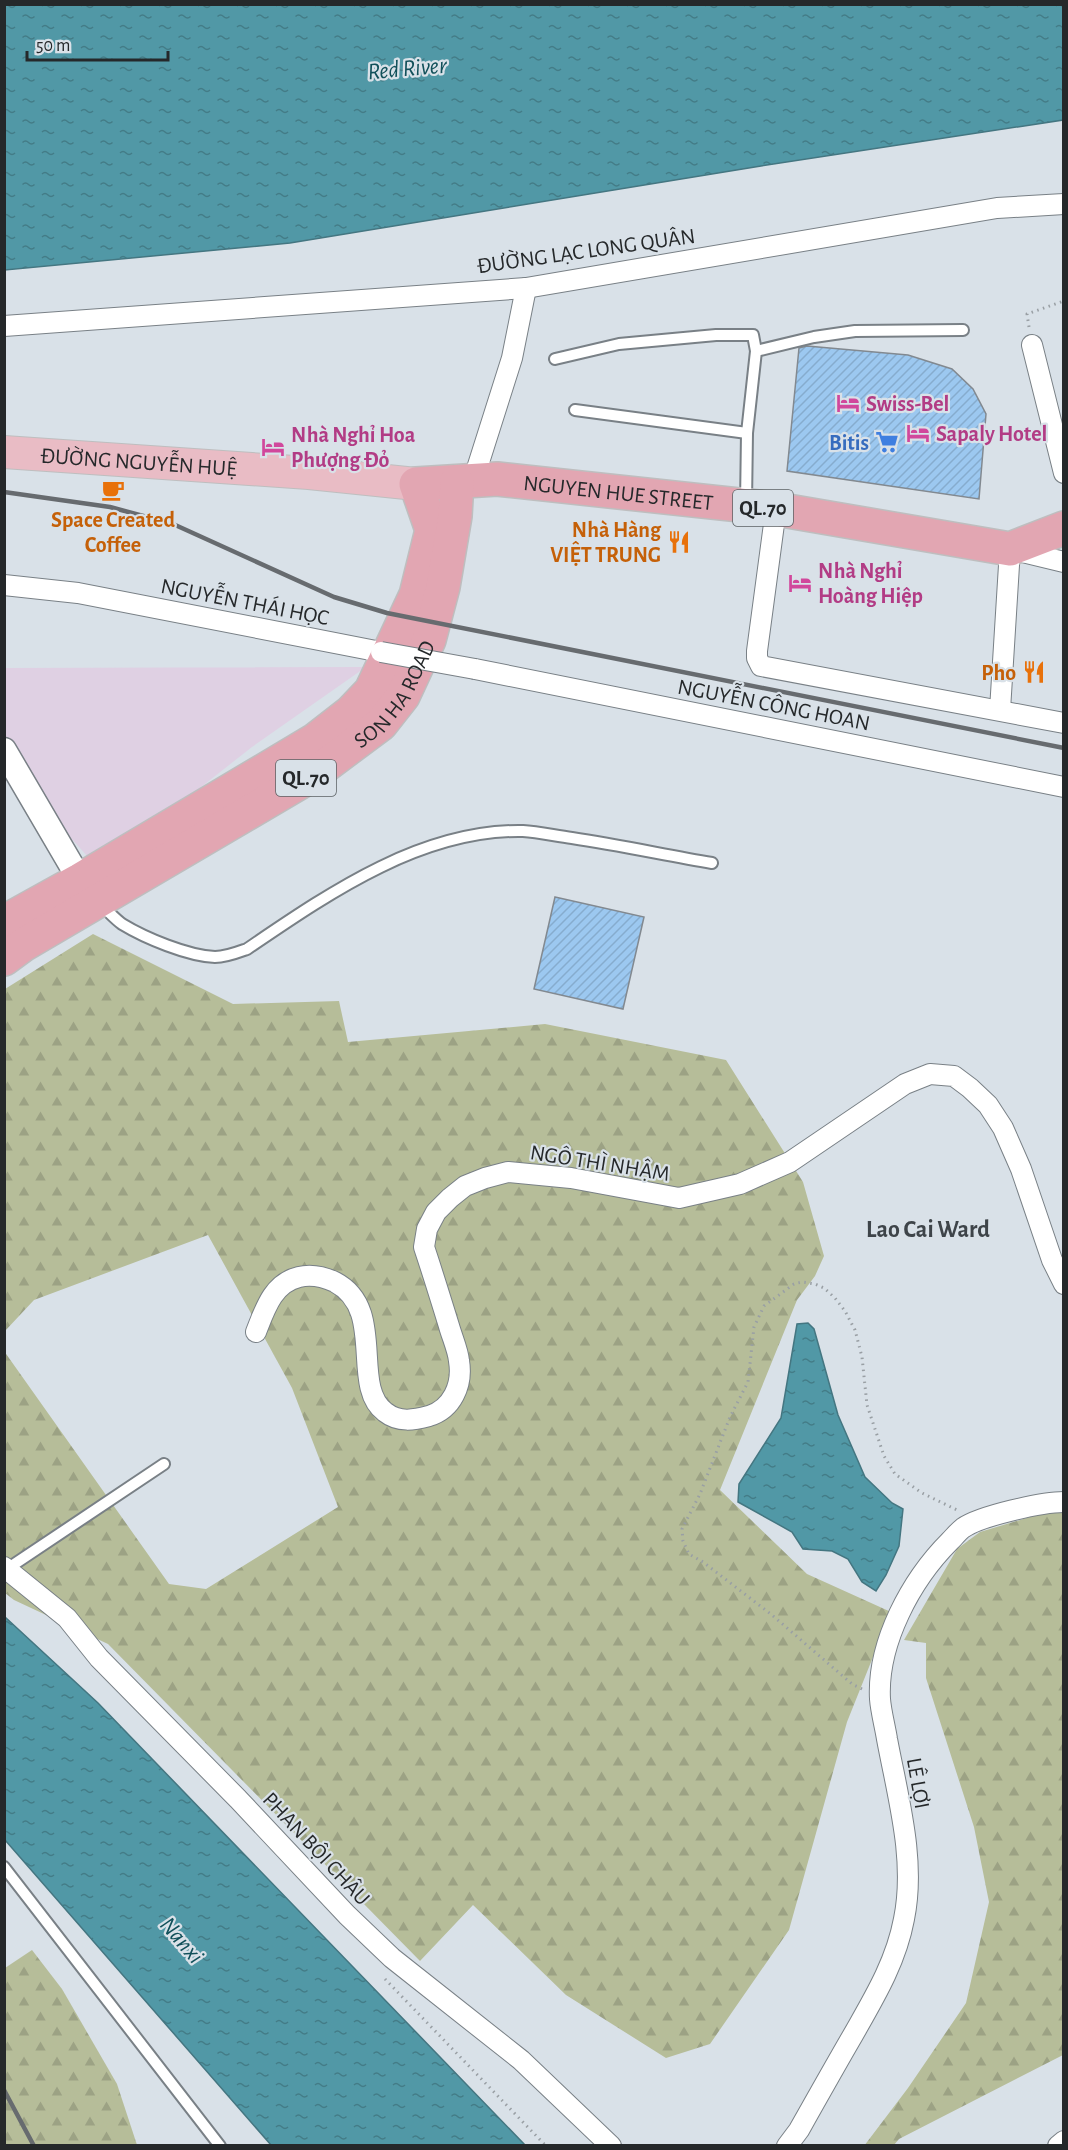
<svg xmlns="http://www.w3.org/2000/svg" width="1068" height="2150" font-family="'Alegreya Sans',sans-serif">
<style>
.industrial{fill:#dfd0e3}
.forest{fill:url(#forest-firs)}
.water{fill:url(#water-ripples);stroke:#447681;stroke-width:1.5}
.building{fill:url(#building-hatch);stroke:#828990;stroke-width:1.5}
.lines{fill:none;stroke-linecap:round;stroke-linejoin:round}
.service-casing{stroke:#798086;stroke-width:14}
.minor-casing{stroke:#798086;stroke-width:22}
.tertiary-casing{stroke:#798086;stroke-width:27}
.primary-casing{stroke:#bebebf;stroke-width:34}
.trunk-casing{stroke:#bebebf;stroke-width:36}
.path{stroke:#999fa4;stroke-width:3;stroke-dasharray:1.5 4.5;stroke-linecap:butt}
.service{stroke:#fff;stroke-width:10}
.minor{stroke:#fff;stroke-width:20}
.tertiary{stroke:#fff;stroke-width:24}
.primary{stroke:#e9bcc5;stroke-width:32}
.trunk{stroke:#e2a6b2;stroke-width:33}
.rail{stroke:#676b6f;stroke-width:4.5}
.minor-bridge-casing{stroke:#798086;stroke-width:22;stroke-linecap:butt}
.minor-bridge{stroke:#fff;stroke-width:20}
.labels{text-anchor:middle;stroke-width:4.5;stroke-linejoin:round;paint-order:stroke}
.shield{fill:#d9e1e8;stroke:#5b6063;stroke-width:1.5}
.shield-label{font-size:21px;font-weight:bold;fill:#25282a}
.street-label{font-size:22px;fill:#25282a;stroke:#d9e1e8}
.hotel-label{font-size:22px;font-weight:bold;fill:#b23c85;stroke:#d9e1e8;text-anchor:start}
.shop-label{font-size:22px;font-weight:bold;fill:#366cbe;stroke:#d9e1e8;text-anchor:end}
.food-label{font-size:22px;font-weight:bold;fill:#c56008;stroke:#d9e1e8;text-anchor:end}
.water-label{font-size:24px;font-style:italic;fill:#11505a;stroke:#d9e1e8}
.neighbourhood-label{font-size:24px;font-weight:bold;fill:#3e4449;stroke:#d9e1e8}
</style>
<defs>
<pattern id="forest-firs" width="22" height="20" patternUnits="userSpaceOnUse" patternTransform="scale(1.5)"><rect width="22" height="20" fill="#b6bd99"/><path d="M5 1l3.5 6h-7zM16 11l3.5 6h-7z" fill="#9ca284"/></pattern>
<pattern id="water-ripples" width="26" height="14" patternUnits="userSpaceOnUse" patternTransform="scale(1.5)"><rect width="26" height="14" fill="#5198a6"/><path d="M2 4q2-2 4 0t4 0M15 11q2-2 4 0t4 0" fill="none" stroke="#437c87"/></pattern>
<pattern id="building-hatch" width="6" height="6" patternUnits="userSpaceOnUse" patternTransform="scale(1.5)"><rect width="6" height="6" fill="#9cc8f0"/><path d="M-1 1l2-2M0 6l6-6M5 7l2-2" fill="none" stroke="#86acce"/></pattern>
</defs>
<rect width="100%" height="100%" fill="#d9e1e8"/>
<path class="industrial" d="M366,667l-114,80 -154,121 -74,-82 -19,-41 -1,-77z"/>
<g class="forest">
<path d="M93,934l140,70 106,-3 9,41 197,-18 181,36 77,122 21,74 -9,20 -18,24 -77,190 87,84 84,38 -44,110 -58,208 -79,114 -44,14 -100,-63 -93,-90 -53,56 -312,-317 -94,-44 -9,-7 -1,-242 165,233 37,5 132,-82 -46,-119 -84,-153 -174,65 -29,31v-342z"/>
<path d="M1063,1509v546l-164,84 -5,6 -30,1 44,-58 58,-85 23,-101 -15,-75 -48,-149v-35l-22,-3 53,-91 23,-17 73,-22z"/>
<path d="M32,1950l30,39 55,95 20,61h-132v-177z"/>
</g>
<g class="water">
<path d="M5,4l1058,1v115l-302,46 -471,77 -285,27z"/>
<path d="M808,1323l6,6 24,86 27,62 27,26 11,6 -4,37 -13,29 -10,16 -14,-9 -14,-23 -16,-8 -29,-2 -11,-17 -54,-30 1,-18 42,-66 16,-94z"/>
<path d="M5,1617l93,86 427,442h-254l-266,-305z"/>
</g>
<g class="building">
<path d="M807,346l101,9 44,14 21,20 13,25 -7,85 -192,-28 12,-123z"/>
<path d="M555,897l89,20 -21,92 -89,-20z"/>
</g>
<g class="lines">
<g class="service-casing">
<g id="service">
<path d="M756,351l58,-14 41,-6 108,-1"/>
<path d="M555,359l64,-15 97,-9h37l3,16 -9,82 -1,70"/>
<path d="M575,410l172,23"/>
<path d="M101,905c7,6 14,14 21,19 23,14 66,32 93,33 11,0 21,-4 32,-8 81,-55 174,-120 276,-118 16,1 33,5 49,7 47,7 93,17 140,25"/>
<path d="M7,1569l157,-105"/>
<path d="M4,1867l216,279"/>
</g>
</g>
<g class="minor-casing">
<g id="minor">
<path d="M4,326l522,-38 471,-80 67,-4"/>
<path d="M1032,345l32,128"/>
<path d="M473,481l39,-123 14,-70"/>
<path d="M776,509l-19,142v7l4,8 303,57"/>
<path d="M4,585l74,8 303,59"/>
<path d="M475,669l589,118"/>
<path d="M1000,710l10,-161 54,13"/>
<path d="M256,1332c9,-23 17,-49 43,-55 12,-3 25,0 36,5 52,27 15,104 50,130 14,11 29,8 44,4 23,-7 34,-31 30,-55 -1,-11 -7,-24 -10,-35 -8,-26 -16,-52 -25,-79l3,-18 9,-17 14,-14 15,-12 20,-8 23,-6 63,6 108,20 61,-14 50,-22 115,-78 25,-10 24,2 16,12 18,17 15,23 18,41 31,91 12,24"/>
<path d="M4,1567l63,51 32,40 139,141 109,116 45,43 129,102 90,86"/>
<path d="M787,2146l12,-16c18,-32 36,-64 54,-95 21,-37 43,-73 51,-116 12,-59 -6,-121 -17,-180 -2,-13 -6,-27 -7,-40 -3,-56 31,-119 70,-158 4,-4 8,-9 13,-13 17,-12 79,-26 101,-26"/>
<path d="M1058,2146l6,-5"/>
</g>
</g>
<g class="tertiary-casing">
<path id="tertiary" d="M4,750l76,130"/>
</g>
<g class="primary-casing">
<g id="primary">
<path id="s1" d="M4,452l305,21 107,11"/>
</g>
</g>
<g class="trunk-casing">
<g id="trunk">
<path id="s2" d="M4,922l76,-42 235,-140 36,-28 20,-21 45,-96 16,-65 -16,-46 81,-5 279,30 234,40 54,-21"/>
<path id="s3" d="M4,959l19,-14 291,-171 67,-50 22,-28 26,-56 14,-53 12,-71 2,-34"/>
</g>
</g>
<g class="path">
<path d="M1029,327l-2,-13 37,-13"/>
<path d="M862,1689l-10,-5 -80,-69 -69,-53 -14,-8 -6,-13 -1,-12 18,-35 30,-77 18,-35 6,-55 10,-21 30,-22 8,-2 13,2 9,4 11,10 10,13 10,19 7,27 5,48 17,51 11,18 27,19 35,17"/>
<path d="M385,1979l161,167"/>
</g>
<use href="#service" class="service"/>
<use href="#minor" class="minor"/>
<use href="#tertiary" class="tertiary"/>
<use href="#primary" class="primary"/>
<use href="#trunk" class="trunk"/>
<g class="rail">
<path d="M4,492l106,15 63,17 161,73 53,16 677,135"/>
<path d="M4,2090l30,56"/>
</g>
<g class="minor-bridge-casing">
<path id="minor-bridge" d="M381,652l94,17"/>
</g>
<use href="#minor-bridge" class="minor-bridge"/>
</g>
<defs>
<g id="hotel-bare" transform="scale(1.8)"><path d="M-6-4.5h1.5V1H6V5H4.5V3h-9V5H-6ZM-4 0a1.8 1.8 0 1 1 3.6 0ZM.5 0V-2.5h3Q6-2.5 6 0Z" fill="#d1479c" stroke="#d9e1e8" stroke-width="2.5" paint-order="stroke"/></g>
<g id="supermarket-bare" transform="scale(1.8)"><path d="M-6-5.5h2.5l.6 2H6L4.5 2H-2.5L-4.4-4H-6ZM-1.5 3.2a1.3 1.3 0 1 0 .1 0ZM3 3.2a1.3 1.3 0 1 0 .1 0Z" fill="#3f7fe0" stroke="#d9e1e8" stroke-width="2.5" paint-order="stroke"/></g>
<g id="cafe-bare" transform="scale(1.8)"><path d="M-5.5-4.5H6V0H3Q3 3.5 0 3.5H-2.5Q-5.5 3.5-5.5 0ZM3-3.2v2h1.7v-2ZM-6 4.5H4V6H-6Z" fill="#e8710a" stroke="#d9e1e8" stroke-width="2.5" paint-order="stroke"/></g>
<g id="restaurant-bare" transform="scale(1.8)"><path d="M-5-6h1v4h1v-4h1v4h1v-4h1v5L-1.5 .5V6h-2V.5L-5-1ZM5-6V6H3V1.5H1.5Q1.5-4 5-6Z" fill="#e8710a" stroke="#d9e1e8" stroke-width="2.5" paint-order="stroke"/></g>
</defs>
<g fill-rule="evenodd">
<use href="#hotel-bare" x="848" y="403"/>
<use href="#hotel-bare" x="918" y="433"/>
<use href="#supermarket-bare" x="887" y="442"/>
<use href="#hotel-bare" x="273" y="447"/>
<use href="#cafe-bare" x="113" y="490"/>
<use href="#restaurant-bare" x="679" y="542"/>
<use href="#hotel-bare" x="800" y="583"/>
<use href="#restaurant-bare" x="1034" y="672"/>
</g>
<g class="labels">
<g class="shield">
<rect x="733" y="490" width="60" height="36" rx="4.5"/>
<rect x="276" y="760" width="60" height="36" rx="4.5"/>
</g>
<g class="shield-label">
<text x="763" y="515">QL.70</text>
<text x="306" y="785">QL.70</text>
</g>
<g class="street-label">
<text transform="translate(586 250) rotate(-8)" y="8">ĐƯỜNG LẠC LONG QUÂN</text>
<text dy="8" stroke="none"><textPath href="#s1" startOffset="135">ĐƯỜNG NGUYỄN HUỆ</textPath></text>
<text dy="8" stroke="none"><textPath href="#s2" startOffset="860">NGUYEN HUE STREET</textPath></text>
<text transform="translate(245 601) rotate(11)" y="8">NGUYỄN THÁI HỌC</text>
<text dy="8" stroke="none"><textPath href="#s3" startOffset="477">SON HA ROAD</textPath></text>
<text transform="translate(774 704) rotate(11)" y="8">NGUYỄN CÔNG HOAN</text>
<text transform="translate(600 1162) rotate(9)" y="8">NGÔ THÌ NHẬM</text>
<text transform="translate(919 1783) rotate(80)" y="8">LÊ LỢI</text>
<text transform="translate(317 1848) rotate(47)" y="8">PHAN BỘI CHÂU</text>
</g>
<g class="hotel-label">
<text x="866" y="411">Swiss-Bel</text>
<text x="936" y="441">Sapaly Hotel</text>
<text x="291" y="442">Nhà Nghỉ Hoa<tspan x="291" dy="25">Phượng Đỏ</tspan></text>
<text x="818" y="578">Nhà Nghỉ<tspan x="818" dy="25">Hoàng Hiệp</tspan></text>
</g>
<g class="shop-label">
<text x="869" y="450">Bitis</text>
</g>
<g class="food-label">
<text x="113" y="527" text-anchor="middle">Space Created<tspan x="113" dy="25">Coffee</tspan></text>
<text x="661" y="537">Nhà Hàng<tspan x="661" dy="25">VIỆT TRUNG</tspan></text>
<text x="1016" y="680">Pho</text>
</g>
<g class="water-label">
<text transform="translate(407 68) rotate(-5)" y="8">Red River</text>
<text transform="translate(182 1940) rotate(49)" y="8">Nanxi</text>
</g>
<g class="neighbourhood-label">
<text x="928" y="1237">Lao Cai Ward</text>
</g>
</g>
<rect width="1068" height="2150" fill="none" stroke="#25282a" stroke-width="12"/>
<path d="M27 51v9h141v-9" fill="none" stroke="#25282a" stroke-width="3"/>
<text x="36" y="51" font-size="18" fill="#25282a" stroke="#d9e1e8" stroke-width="4.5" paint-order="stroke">50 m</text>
</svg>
